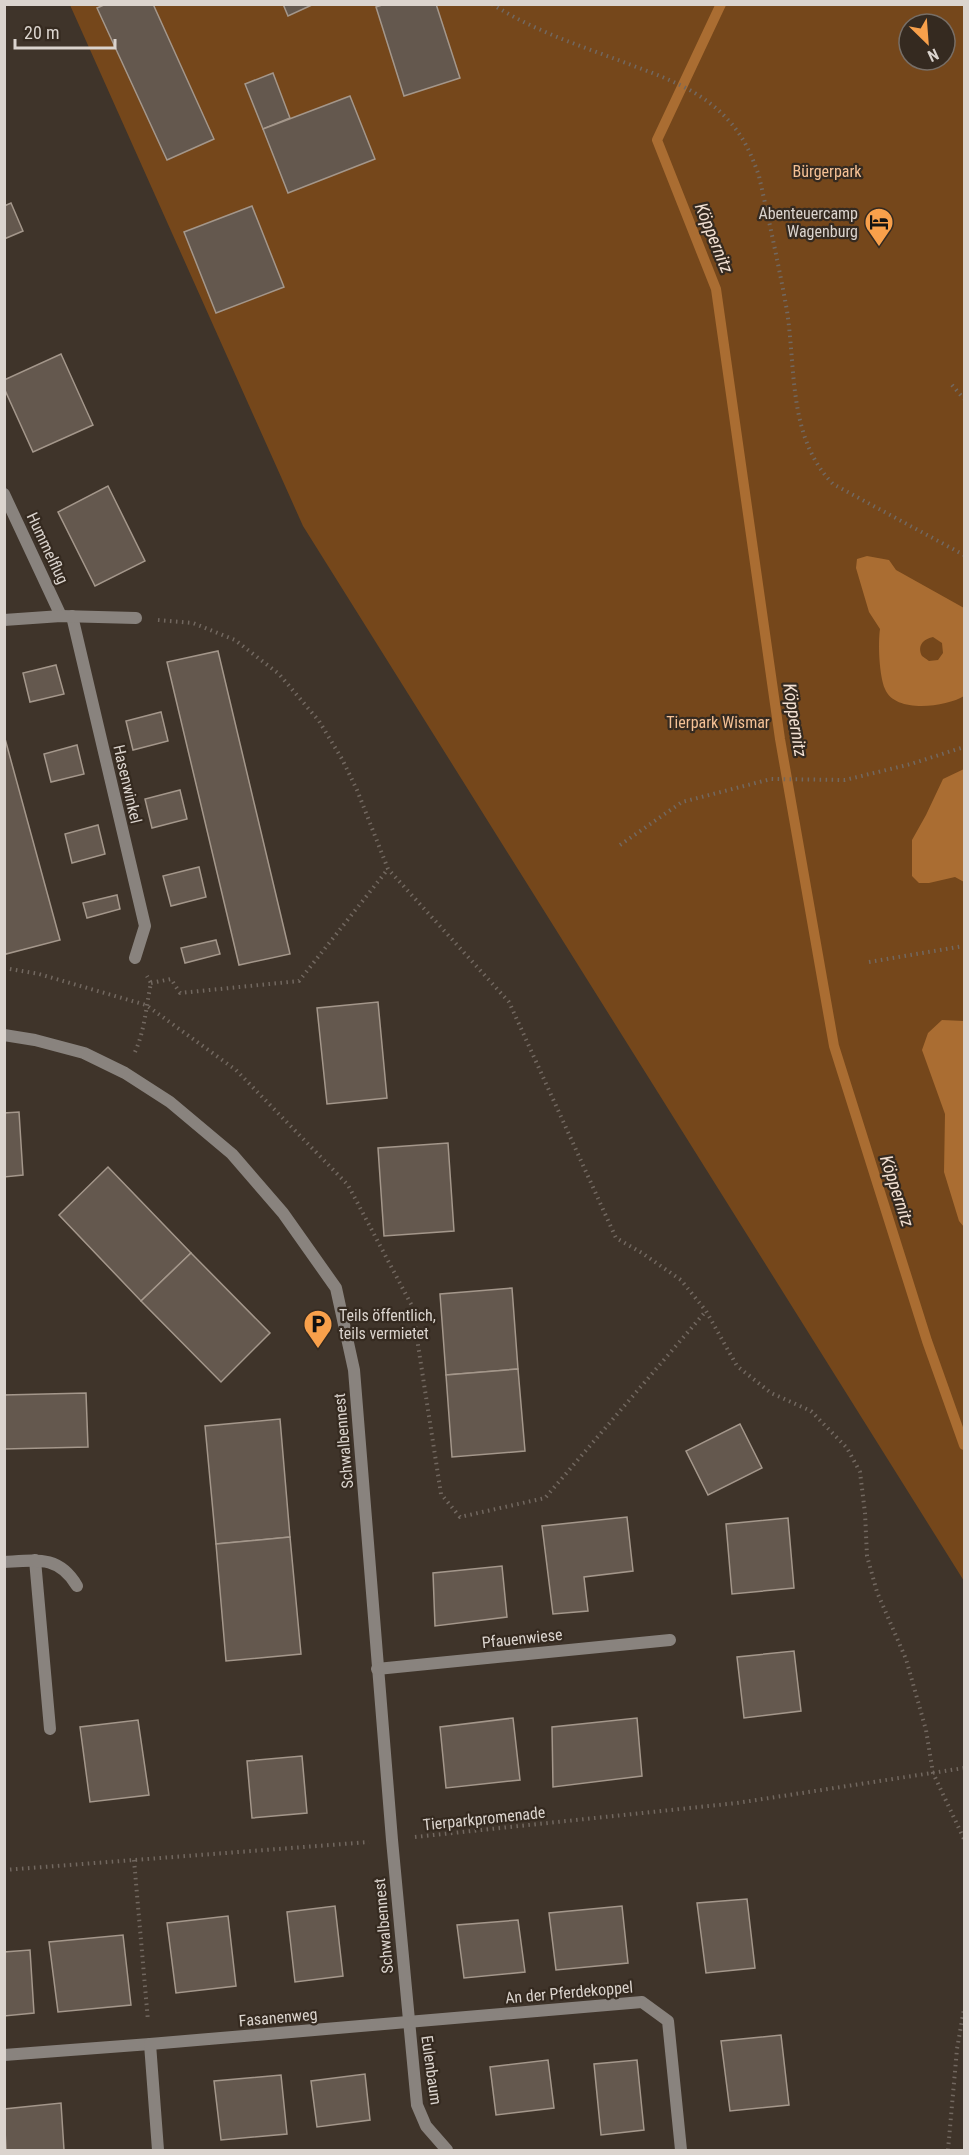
<svg xmlns="http://www.w3.org/2000/svg" width="969" height="2155" font-family="'Roboto Condensed',sans-serif">
<style>
.green{fill:#75471b;fill-rule:evenodd}
.water{fill:#aa6d32;fill-rule:evenodd}
.lines{fill:none;stroke-linecap:round;stroke-linejoin:round}
.stream{stroke:#aa6d32;stroke-width:10}
.building{fill:#64584e;stroke:#a4978b;stroke-width:1.5}
.path{stroke:#726860;stroke-width:4;stroke-dasharray:1.5 4.5;stroke-linecap:butt}
.service{stroke:#89837e;stroke-width:12}
.minor{stroke:#89837e;stroke-width:12}
.labels{text-anchor:middle;stroke-width:4.5;stroke-linejoin:round;paint-order:stroke}
.park-label{font-size:16px;fill:#f5c195;stroke:#352a20}
.poi-label{font-size:16px;fill:#dbd4ce;stroke:#352a20;text-anchor:end}
.street-label{font-size:16px;fill:#dbd4ce;stroke:#352a20}
.water-label{font-size:18px;font-style:italic;fill:#f2e0d2;stroke:#352a20}
</style>
<rect width="100%" height="100%" fill="#3f342a"/>
<path class="green" d="M70,5h894v1576l-661,-1055zM909,24h36v36h-36z"/>
<g class="water">
<path d="M867,556l22,4 7,10 68,38v88c-18,11 -69,18 -79,-7 -6,-14 -7,-46 -5,-60l-11,-17 -13,-44 1,-9zM933,637l9,6 1,10 -5,7 -9,1 -7,-5c-5,-10 1,-17 11,-19z"/>
<path d="M964,769v113l-9,-5 -26,6h-10l-7,-7v-36l14,-25 17,-36z"/>
<path d="M942,1020l22,1v206l-5,-6 -15,-49 1,-58 -23,-64 6,-17z"/>
</g>
<g class="lines">
<path class="stream" d="M721,4l-64,136 59,149 64,450 54,307 93,295 37,104"/>
</g>
<g class="building">
<path d="M106,4h47l61,135 -47,21 -70,-152z"/>
<path d="M283,4h31l-26,12z"/>
<path d="M385,4h51l24,74 -56,18 -28,-89z"/>
<path d="M273,73l17,45 -27,11 -18,-45z"/>
<path d="M350,96l25,63 -87,34 -25,-64z"/>
<path d="M11,203l12,28 -19,8v-33z"/>
<path d="M252,206l32,81 -68,26 -32,-81z"/>
<path d="M61,354l32,71 -60,27 -29,-64v-8z"/>
<path d="M108,486l37,75 -50,25 -37,-74z"/>
<path d="M218,651l72,303 -51,11 -72,-303z"/>
<path d="M56,665l8,29 -34,8 -7,-29z"/>
<path d="M161,712l7,29 -35,9 -7,-29z"/>
<path d="M4,735l56,205 -54,14 -2,-4z"/>
<path d="M77,745l7,29 -33,8 -7,-28z"/>
<path d="M180,790l7,29 -35,9 -7,-29z"/>
<path d="M98,825l7,29 -33,9 -7,-29z"/>
<path d="M199,867l7,30 -35,9 -8,-30z"/>
<path d="M117,895l3,14 -33,9 -4,-15z"/>
<path d="M216,940l4,14 -35,9 -4,-15z"/>
<path d="M378,1002l9,96 -60,6 -10,-96z"/>
<path d="M19,1112l4,63 -19,2v-64z"/>
<path d="M448,1143l6,88 -70,5 -6,-88z"/>
<path d="M108,1167l83,86 -50,48 -82,-86z"/>
<path d="M191,1253l79,80 -49,49 -80,-81z"/>
<path d="M512,1288l6,81 -72,6 -6,-81z"/>
<path d="M518,1369l7,82 -73,6 -6,-82z"/>
<path d="M86,1393l2,54 -84,2v-54z"/>
<path d="M280,1419l10,118 -74,7 -11,-118z"/>
<path d="M740,1424l22,44 -54,27 -22,-44z"/>
<path d="M627,1517l6,54 -49,6 4,34 -35,3 -11,-88z"/>
<path d="M788,1518l6,70 -62,6 -6,-70z"/>
<path d="M290,1537l11,117 -75,7 -10,-117z"/>
<path d="M502,1566l5,51 -72,9 -2,-53z"/>
<path d="M794,1651l7,60 -57,7 -7,-61z"/>
<path d="M513,1718l7,62 -74,8 -6,-61z"/>
<path d="M637,1718l5,58 -89,11 -1,-60z"/>
<path d="M138,1720l11,75 -59,7 -10,-75z"/>
<path d="M302,1756l5,57 -55,5 -5,-57z"/>
<path d="M747,1899l8,69 -49,5 -9,-70z"/>
<path d="M335,1906l8,70 -48,6 -8,-70z"/>
<path d="M622,1906l6,57 -72,7 -7,-57z"/>
<path d="M228,1916l8,70 -60,7 -9,-70z"/>
<path d="M518,1920l7,52 -61,6 -7,-53z"/>
<path d="M123,1935l8,70 -73,7 -9,-70z"/>
<path d="M30,1950l4,63 -30,3v-64z"/>
<path d="M781,2035l8,70 -59,6 -9,-70z"/>
<path d="M548,2060l6,48 -58,7 -6,-48z"/>
<path d="M637,2060l7,70 -43,5 -7,-71z"/>
<path d="M365,2074l5,46 -53,7 -6,-46z"/>
<path d="M281,2075l6,59 -66,6 -7,-59z"/>
<path d="M61,2103l3,47h-58l-2,-41z"/>
</g>
<g class="lines">
<g class="path">
<path d="M492,4c42,27 89,42 134,59 37,14 76,27 103,58 15,16 23,35 30,55 10,45 20,90 28,135 9,59 1,127 46,173l131,71"/>
<path d="M952,385l12,14"/>
<path d="M158,620l35,3 42,17 44,34 40,47 23,38 15,31 31,79 121,133 107,236 26,15 39,27 25,31 31,55 34,27 40,18 36,37 13,24 5,41 2,43 10,36 29,67 20,71 7,43 31,66"/>
<path d="M620,845l62,-43 89,-23 74,1 66,-16 53,-17"/>
<path d="M869,962l95,-16"/>
<path d="M4,968l35,6 107,31 90,65 112,115 64,121 29,188 19,23 85,-19 161,-187"/>
<path d="M151,983l20,-4 9,14 119,-12 89,-112"/>
<path d="M135,1052c10,-22 11,-46 16,-69l-4,-7"/>
<path d="M415,1837l322,-34 227,-35"/>
<path d="M134,1860l14,161"/>
<path d="M4,1870l365,-28"/>
<path d="M948,2150l9,-101 7,-40"/>
</g>
<path class="service" d="M35,1560l15,169"/>
<g class="minor">
<path d="M4,494l57,122"/>
<path d="M72,616l73,310 -10,32"/>
<path d="M4,620l57,-4 75,2"/>
<path d="M4,1035l31,5 49,13 41,20 45,29 62,52 51,59 53,75 18,82 38,470 25,265 9,21 21,24"/>
<path d="M4,1562c32,-2 55,-7 73,24"/>
<path d="M377,1669l293,-29"/>
<path d="M4,2055l146,-11"/>
<path d="M158,2150l-8,-106 492,-42 26,19 13,129"/>
</g>
</g>
<defs>
<g id="hotel-pin" transform="scale(1.5)"><path d="M0 17L-7.5 6A9.5 9.5 0 1 1 7.5 6Z" fill="#f8a04b" stroke="#352a20"/><path d="M-6-4.5h1.5V1H6V5H4.5V3h-9V5H-6ZM-4 0a1.8 1.8 0 1 1 3.6 0ZM.5 0V-2.5h3Q6-2.5 6 0Z" fill="#111"/></g>
<g id="parking-pin" transform="scale(1.5)"><path d="M0 17L-7.5 6A9.5 9.5 0 1 1 7.5 6Z" fill="#f8a04b" stroke="#352a20"/><path d="M-3.5-5.5H1a3.5 3.5 0 0 1 0 7H-1V5.5H-3.5ZM-1-3.4V-.6H.8a1.4 1.4 0 0 0 0-2.8Z" fill="#111"/></g>
</defs>
<g fill-rule="evenodd">
<use href="#hotel-pin" x="879" y="222"/>
<use href="#parking-pin" x="318" y="1324"/>
</g>
<g class="labels">
<g class="park-label">
<text x="827" y="177">Bürgerpark</text>
<text x="718" y="728">Tierpark Wismar</text>
</g>
<g class="poi-label">
<text x="858" y="219">Abenteuercamp<tspan x="858" dy="18">Wagenburg</tspan></text>
<text x="339" y="1321" text-anchor="start">Teils öffentlich,<tspan x="339" dy="18">teils vermietet</tspan></text>
</g>
<g class="street-label">
<text transform="translate(48 548) rotate(65)" y="6">Hummelflug</text>
<text transform="translate(128 784) rotate(77)" y="6">Hasenwinkel</text>
<text transform="translate(343 1441) rotate(-95)" y="6">Schwalbennest</text>
<text transform="translate(522 1638) rotate(-6)" y="6">Pfauenwiese</text>
<text transform="translate(484 1818) rotate(-6)" y="6">Tierparkpromenade</text>
<text transform="translate(383 1926) rotate(-95)" y="6">Schwalbennest</text>
<text transform="translate(569 1992) rotate(-5)" y="6">An der Pferdekoppel</text>
<text transform="translate(278 2017) rotate(-5)" y="6">Fasanenweg</text>
<text transform="translate(432 2070) rotate(82)" y="6">Eulenbaum</text>
</g>
<g class="water-label">
<text transform="translate(714 238) rotate(68)" y="6">Köppernitz</text>
<text transform="translate(795 720) rotate(81)" y="6">Köppernitz</text>
<text transform="translate(897 1191) rotate(72)" y="6">Köppernitz</text>
</g>
</g>
<rect width="969" height="2155" fill="none" stroke="#dbd4ce" stroke-width="12"/>
<g transform="translate(927 42) rotate(155)"><circle r="28" fill="#352a20" stroke="#776e66" stroke-width="1.5"/>
<path d="M0-4.5L10 22L0 15L-10 22Z" fill="#f8a04b"/>
<text y="-9" font-size="16" font-weight="bold" text-anchor="middle" fill="#dbd4ce">N</text>
</g>
<path d="M15 39v9h100v-9" fill="none" stroke="#dbd4ce" stroke-width="3"/>
<text x="24" y="39" font-size="18" fill="#dbd4ce" stroke="#352a20" stroke-width="4.5" paint-order="stroke">20 m</text>
</svg>
